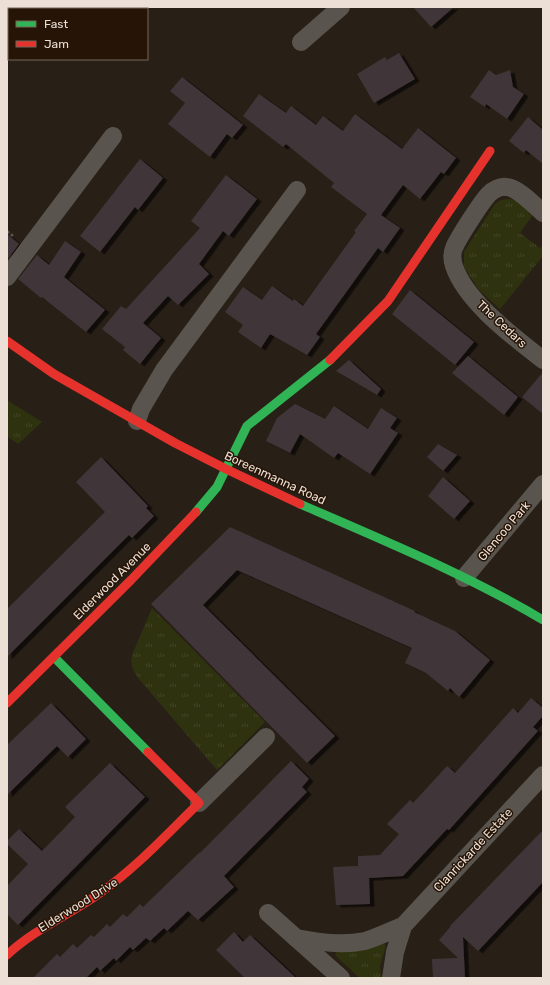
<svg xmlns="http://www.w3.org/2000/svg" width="550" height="985" font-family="Rubik,sans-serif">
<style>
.grass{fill:url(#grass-tufts)}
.building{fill:#403537;filter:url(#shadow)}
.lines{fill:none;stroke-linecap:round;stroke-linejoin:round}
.path{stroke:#58544d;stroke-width:2.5;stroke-dasharray:3 2;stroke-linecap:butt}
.street{stroke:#59554e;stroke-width:18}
.fast{stroke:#30b455;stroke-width:9}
.jam{stroke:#e5322d;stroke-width:9}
.labels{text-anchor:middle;stroke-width:3;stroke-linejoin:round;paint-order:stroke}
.street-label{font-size:12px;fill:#ecdfd6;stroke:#261506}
</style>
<defs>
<pattern id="grass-tufts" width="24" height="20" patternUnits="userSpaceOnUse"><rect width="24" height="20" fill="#2f320f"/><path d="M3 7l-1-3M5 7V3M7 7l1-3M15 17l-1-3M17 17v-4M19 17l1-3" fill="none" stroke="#434626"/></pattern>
<filter id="shadow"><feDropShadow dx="4.5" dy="2.5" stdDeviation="0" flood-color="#0009"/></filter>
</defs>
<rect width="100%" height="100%" fill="#281f17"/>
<g class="grass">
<path d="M507,199c11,0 18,9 25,17l-12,17 20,15 3,-3v11l-43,53 -21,-19 -15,-23v-15l31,-48 6,-4z"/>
<path d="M7,400l35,22 -24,22 -11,-8z"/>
<path d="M152,608l113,114 -48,48 -78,-91c-6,-9 -9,-13 -7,-24z"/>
<path d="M384,943l2,3 -6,20 1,12h-21l-22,-20 -3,-4 2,-3z"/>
</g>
<g class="building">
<path d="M413,7h41l-23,20z"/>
<path d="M399,53l16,26 -41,24 -17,-29 28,-17 2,3z"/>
<path d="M489,70l7,5 14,-5 3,17 11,7 -17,25 -21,-15 -1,3 -15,-10z"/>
<path d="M182,77l61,48 -11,13 -5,-4 -17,23 -42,-33 17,-21 -15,-12z"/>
<path d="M259,94l27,19 5,-7 25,19 7,-9 20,15 12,-17 47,35 16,-21 38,30 -12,16 -3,-2 -21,27 -17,-14 -22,30 19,13 -17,24 -5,-4 -62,86 4,3 -13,18 -37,-21 -9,14 -23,-16 5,-7 -18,-13 18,-25 19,13 10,-14 21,15 1,-2 9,7 53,-74 -2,-1 13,-17 -36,-27 3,-4 -48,-39 -3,3 -40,-31z"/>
<path d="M528,117l15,13v34l-17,-14 -2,3 -15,-12z"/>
<path d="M140,159l23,19 -25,32 -3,-3 -35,45 -20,-16z"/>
<path d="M226,175l31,24 -28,37 -6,-5 -24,33 10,10 -31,31 -10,-9 -25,27 18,15 -21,26 -17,-14 2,-3 -23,-18 19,-23 5,3 74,-81 -9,-7z"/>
<path d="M7,234l12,10 -12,16z"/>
<path d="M65,241l16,11 -17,25 41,33 -19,22 -44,-35 -1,1 -23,-19 19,-24 12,10z"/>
<path d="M410,290l64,52 -19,23 -63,-51z"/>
<path d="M468,356l50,41 -14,18 -52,-42z"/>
<path d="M349,360l32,29 -4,6 -41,-24z"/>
<path d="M543,372v42l-21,-17z"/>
<path d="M295,404l30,15 9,-13 34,23 13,-21 16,10 -7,10 8,5 -28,41 -32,-21 -4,5 -34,-24 -10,19 -24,-12 11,-23z"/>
<path d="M438,444l19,11 -14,16 -16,-14z"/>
<path d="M101,457l47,49 -2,2 8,8 -22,22 -3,-3 -122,122v-48l98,-97 -29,-30z"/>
<path d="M443,477l27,24 -16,18 -26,-23z"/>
<path d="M230,527l185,84 -1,1 41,19 35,29 -31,37 -9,-9 -2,3 -22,-18 -21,-10 7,-15 -175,-78 -34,35 132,131 -28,27 -156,-159z"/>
<path d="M531,698l12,10v8l-10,11 5,4 -89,99 -2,-1 -44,47 -34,2 1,26 -34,1 -3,-38 25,-1v-10l22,-1 19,-21 -12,-10 23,-24 3,3 34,-37 8,7 58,-65 5,5z"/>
<path d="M51,703l35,36 -18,18 -11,-11 -50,49v-50z"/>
<path d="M291,761l18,18 -7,8 5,5 -83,84 10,11 -36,33 -10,-9 -21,20 -3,-3 -14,13 -4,-3 -13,12 -3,-3 -14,14 -2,-3 -14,13 -3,-4 -11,11h-53l24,-24 3,3 13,-13 4,4 14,-13 3,2 13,-13 3,3 13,-13 4,3 13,-13 3,3 57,-55v1z"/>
<path d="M110,763l35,34 -127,128 -11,-11v-28l21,-22 -21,-20v-3l12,-12 23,22 33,-34 -10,-10z"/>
<path d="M543,830v52l-65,69 -15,-14 2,41h-32l-1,-19 26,-1 -19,-18 12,-14h-1z"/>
<path d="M234,932l9,10 7,-7 46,43h-51l-29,-28z"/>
</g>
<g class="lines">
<path class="path" d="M7,231l6,5"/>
<g class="street">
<path d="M301,42l40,-35"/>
<path d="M543,213c-9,-8 -26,-26 -37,-26 -6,-1 -13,3 -17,7 -7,7 -31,44 -35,54 -2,5 -2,12 0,18 12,36 60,71 89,94"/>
<path d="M7,277l106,-141"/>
<path d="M137,421l4,-12 23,-39 133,-180"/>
<path d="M464,578l79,-94"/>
<path d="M199,803l67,-66"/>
<path d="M268,913l73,65"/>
<path d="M296,938c23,4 46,8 69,3 13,-4 25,-10 38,-15l140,-151"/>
<path d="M391,978l4,-26 8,-26"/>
</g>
<g class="fast">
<path d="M300,504c82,36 166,70 243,116"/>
<path d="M196,512l21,-25 30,-61 83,-66"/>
<path d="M54,657l94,95"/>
</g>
<g class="jam">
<path d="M7,341l47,33 121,69 51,26 74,35"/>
<path d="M330,360l58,-59 102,-150"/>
<path d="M7,703l124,-123 65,-68"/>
<path d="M7,955c28,-26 62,-40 93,-62 37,-26 67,-59 99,-90l-51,-51"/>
</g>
</g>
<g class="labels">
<g class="street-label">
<text transform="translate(502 324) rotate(43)" y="4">The Cedars</text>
<text transform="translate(275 478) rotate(25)" y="4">Boreenmanna Road</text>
<text transform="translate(504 531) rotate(-50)" y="4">Glencoo Park</text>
<text transform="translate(112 581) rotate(-45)" y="4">Elderwood Avenue</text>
<text transform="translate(473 850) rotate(-47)" y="4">Clanrickarde Estate</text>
<text transform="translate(78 905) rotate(-32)" y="4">Elderwood Drive</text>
</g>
</g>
<rect width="550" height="985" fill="none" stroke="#ecdfd6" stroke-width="16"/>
<rect x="8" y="8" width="140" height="52" fill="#261506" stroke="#756659"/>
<rect x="16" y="21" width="20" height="6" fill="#30b455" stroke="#756659"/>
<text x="44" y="28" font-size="12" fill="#ecdfd6">Fast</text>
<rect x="16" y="41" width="20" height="6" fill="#e5322d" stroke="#756659"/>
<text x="44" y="48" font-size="12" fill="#ecdfd6">Jam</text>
</svg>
